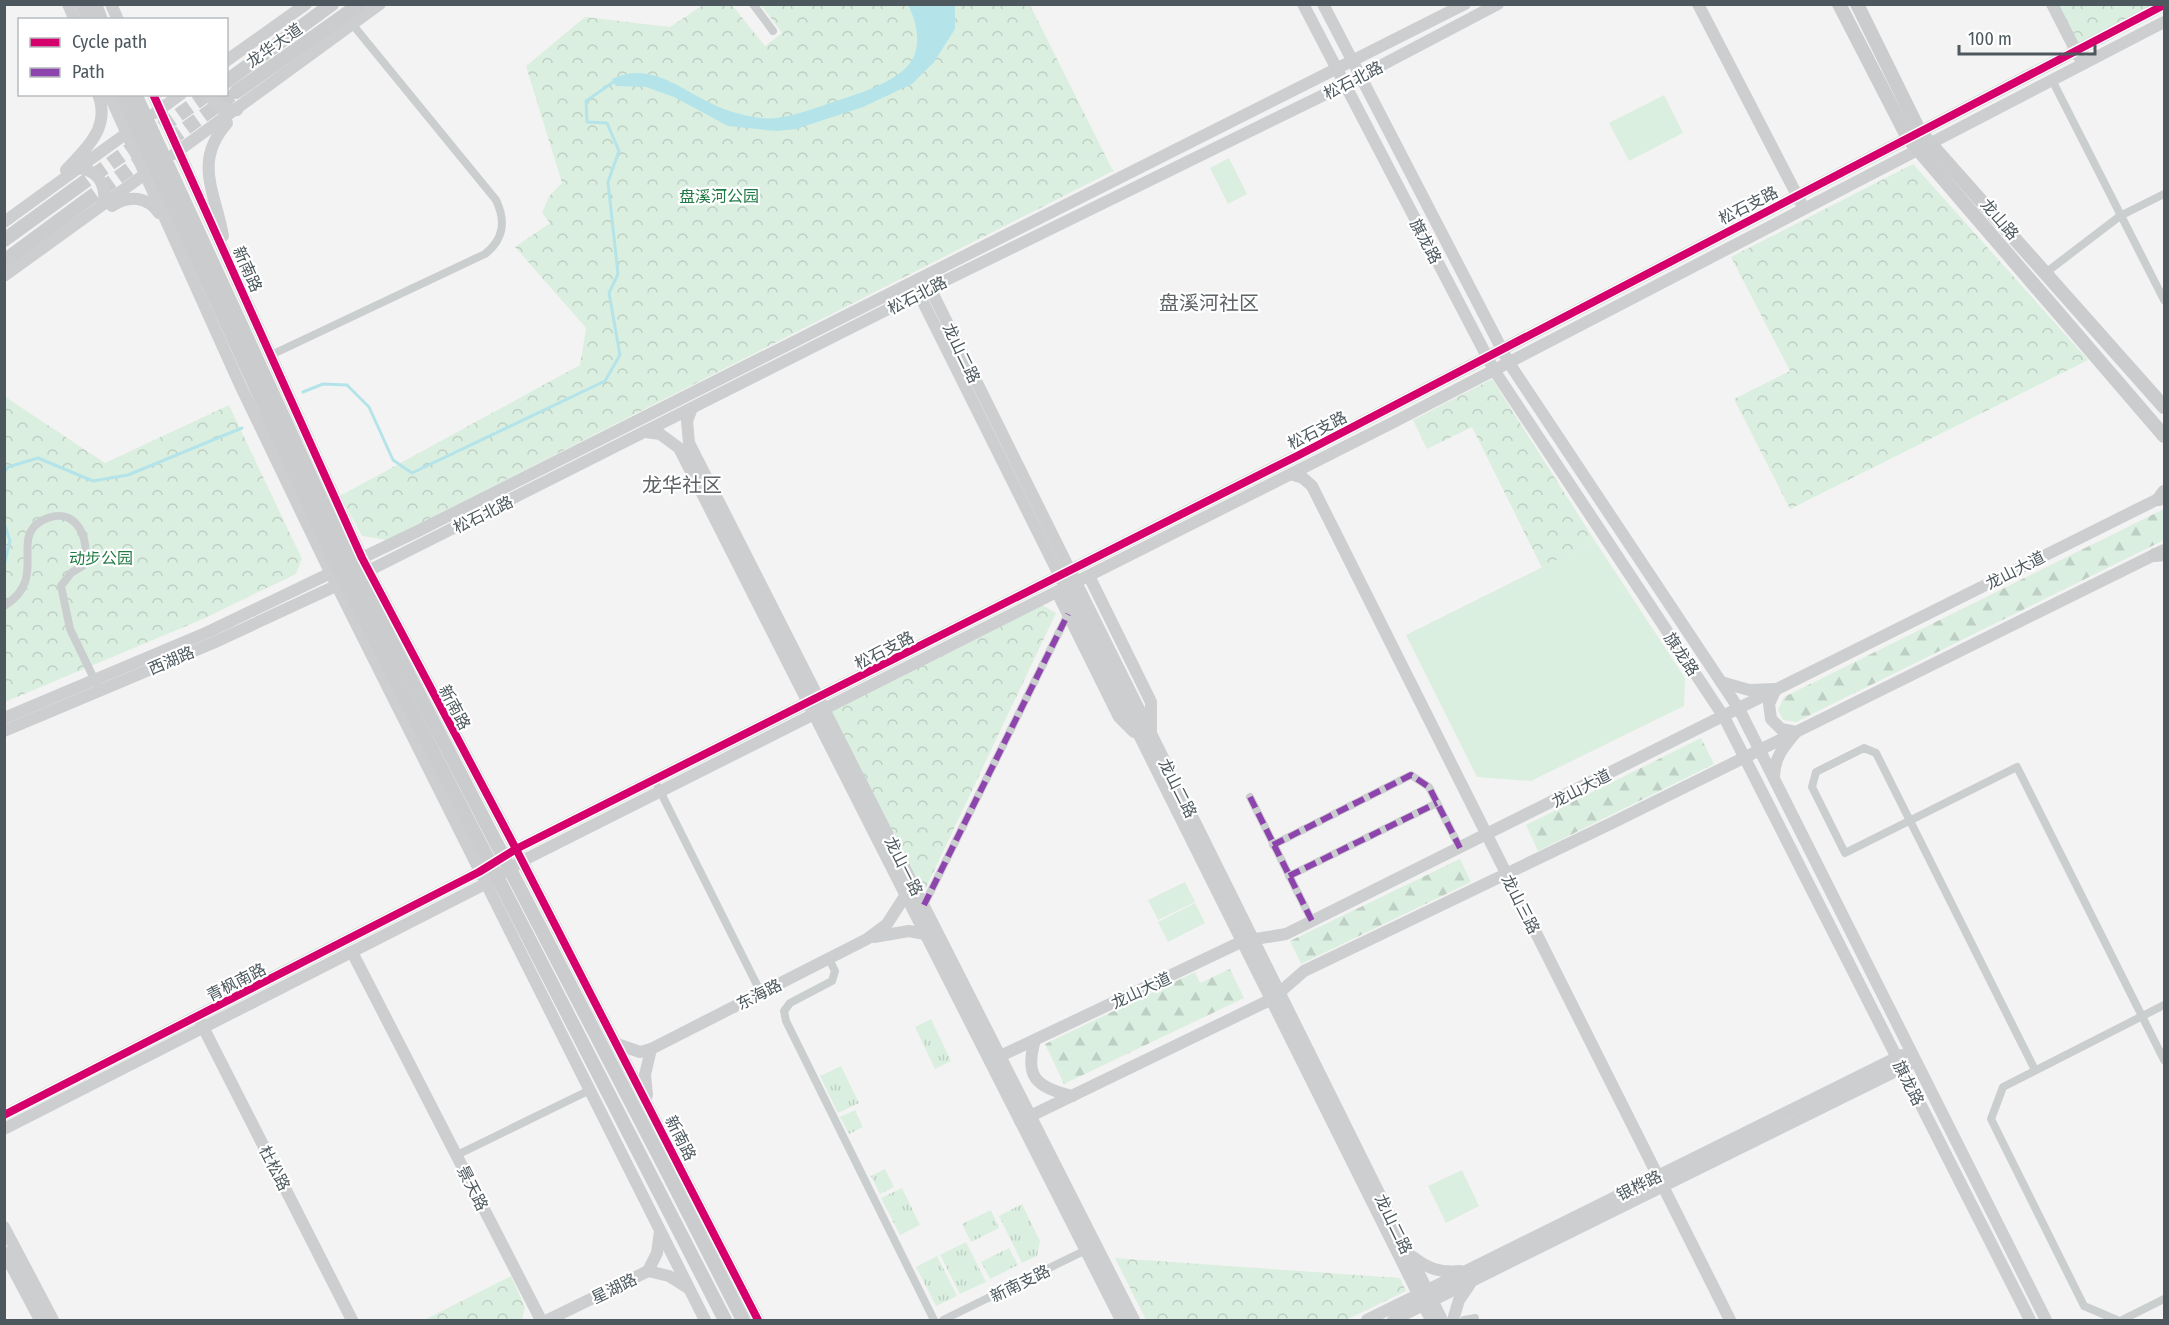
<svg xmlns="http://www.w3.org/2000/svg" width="2169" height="1325" font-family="'Fira Sans Condensed','Noto Sans SC',sans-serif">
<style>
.grass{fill:url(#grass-tufts)}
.forest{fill:url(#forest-firs)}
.park{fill:url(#park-crowns)}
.pitch{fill:#dbefe0}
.water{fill:#b4e4e9}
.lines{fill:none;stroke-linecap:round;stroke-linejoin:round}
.stream{stroke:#b4e4e9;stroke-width:3}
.primary-tunnel{stroke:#caccce;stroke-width:14;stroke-dasharray:14 7;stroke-linecap:butt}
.street{stroke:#cbcecf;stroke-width:8}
.secondary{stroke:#ccced0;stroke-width:12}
.primary{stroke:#caccce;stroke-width:14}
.primary-bridge{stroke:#caccce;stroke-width:14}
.quiet{stroke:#8e44ad;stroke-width:6;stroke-dasharray:12 6;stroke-linecap:butt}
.cycleway-casing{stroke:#fff;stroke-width:11}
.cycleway{stroke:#d6006c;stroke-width:8}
.labels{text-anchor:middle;stroke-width:4.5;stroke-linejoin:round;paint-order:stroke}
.street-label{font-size:16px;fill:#4c585e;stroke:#fff}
.park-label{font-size:16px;fill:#217b44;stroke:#fff}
.quarter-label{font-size:20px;fill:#5f6467;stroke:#fff}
</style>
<defs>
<pattern id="grass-tufts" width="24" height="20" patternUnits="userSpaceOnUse" patternTransform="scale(1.5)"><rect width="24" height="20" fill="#dbefe0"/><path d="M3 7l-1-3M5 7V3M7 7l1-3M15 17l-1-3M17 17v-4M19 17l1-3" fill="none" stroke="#becfc3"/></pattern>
<pattern id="forest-firs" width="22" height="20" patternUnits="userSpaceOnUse" patternTransform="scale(1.5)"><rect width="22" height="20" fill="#dbefe0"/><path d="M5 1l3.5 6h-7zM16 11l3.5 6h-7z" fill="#becfc3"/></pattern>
<pattern id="park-crowns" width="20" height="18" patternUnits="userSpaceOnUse" patternTransform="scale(1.5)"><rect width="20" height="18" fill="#dbefe0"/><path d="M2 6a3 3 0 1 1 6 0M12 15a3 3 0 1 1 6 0" fill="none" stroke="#becfc3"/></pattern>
</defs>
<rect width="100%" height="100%" fill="#f4f3f3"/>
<g class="grass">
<path d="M931,1019l20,42 -16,8 -20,-42z"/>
<path d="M841,1066l18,37 -21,10 -18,-37z"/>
<path d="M855,1110l8,17 -14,7 -9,-17z"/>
<path d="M885,1169l9,18 -14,7 -9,-18z"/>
<path d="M902,1188l18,37 -20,10 -19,-37z"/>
<path d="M1022,1204l18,37 -3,15 -15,7 -23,-47z"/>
<path d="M991,1210l8,18 -28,14 -9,-18z"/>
<path d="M966,1242l20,40 -26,12 -20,-39z"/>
<path d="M1009,1248l9,17 -28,14 -9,-17z"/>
<path d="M937,1256l20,40 -21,10 -20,-39z"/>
</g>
<g class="forest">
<path d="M2164,509v31l-368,182 -13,-2 -5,-10 6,-13z"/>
<path d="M1701,738l13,26 -176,87 -12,-26z"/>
<path d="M1460,859l11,23 -170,82 -11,-23z"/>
<path d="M1230,969l14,29 -180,86 -19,-40 150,-72 5,11z"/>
</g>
<g class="park">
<path d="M703,5h29l33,41 17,-13 -21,-28h269l83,166 -726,369 -25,-4 -22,-40 240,-131 6,-37 -71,-81 35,-24 -8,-10 7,-17 13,-13 -36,-117 59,-49 85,10z"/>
<path d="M2058,5h100l-79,40z"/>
<path d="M1913,164l175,196 -298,149 -56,-110 56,-28 -59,-114z"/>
<path d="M1492,379l103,162 -53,27 -70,-141 -45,22 -14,-29z"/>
<path d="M4,396l101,67 124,-58 73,154 -6,15 -93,45 -198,83z"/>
<path d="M1042,605l14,8 -133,281 -93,-183z"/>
<path d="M1115,1258l285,20 6,13 -60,29h-200z"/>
<path d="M511,1276l14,31 -3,13h-98z"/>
</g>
<g class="pitch">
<path d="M1664,95l19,38 -54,28 -20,-38z"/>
<path d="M1229,158l18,36 -19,10 -18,-36z"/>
<path d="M1595,541l90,137 -1,28 -153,75 -54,-4 -71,-142z"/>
<path d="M1185,882l10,20 -37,18 -10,-20z"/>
<path d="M1195,903l10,20 -37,19 -10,-20z"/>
<path d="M1462,1170l17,36 -33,17 -18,-37z"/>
</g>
<path class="water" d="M908,5h47v24l-21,33 -22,22 -49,23 -67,22 -19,2 -49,-5 -54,-29 -28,-10 -30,-1 -4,-7c39,-19 70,12 105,27 13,6 30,10 44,12 24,3 53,-10 75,-17 25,-8 51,-16 70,-33 17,-17 12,-44 2,-63z"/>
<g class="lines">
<g class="stream">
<path d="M303,392l20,-8 24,1 22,22 24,53 19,13 193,-92 15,-26 -11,-62 9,-19 -10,-92 11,-31 -12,-28 -20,-1 -1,-21 29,-20"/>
<path d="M4,473l4,-6 30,-9 55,23 35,-6 114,-47"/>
<path d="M4,523l6,18 -6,25"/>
</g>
<g class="primary-tunnel">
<path d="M76,188l132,-94"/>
<path d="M84,202l152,-110"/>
</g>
<g class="street">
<path d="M753,4l20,27"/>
<path d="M2052,80l112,220"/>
<path d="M2044,274l76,-58 44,-22"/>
<path d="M271,355l214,-101c19,-15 21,-33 11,-54l-143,-175"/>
<path d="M4,606c46,-28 4,-68 39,-86 32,-16 48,18 41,45l-13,8 -10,13 9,43 27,56"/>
<path d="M658,787l103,206"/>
<path d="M1250,797l62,124"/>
<path d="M1273,845l138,-70 18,12 31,61"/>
<path d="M1289,876l148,-73"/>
<path d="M924,905l144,-291"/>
<path d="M829,959l6,12 -3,10 -42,22 -6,8 2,10 148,299"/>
<path d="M2035,1070l-159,-317 -12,-5 -48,24 -4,15 33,66 172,-86 147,293"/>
<path d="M457,1155l133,-65"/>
<path d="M943,1320l145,-71"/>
<path d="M1464,1320l11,-2"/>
<path d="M2117,1320l-33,-14 -93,-187 12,-32 161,-82"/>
<path d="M2122,1320l42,-21"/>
</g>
<g class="secondary">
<path d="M68,4l7,16"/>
<path d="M111,4l7,16"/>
<path d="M1303,4l191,366 230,347 306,603"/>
<path d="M1323,4l186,359 230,346 307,611"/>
<path d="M1698,4l103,199"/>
<path d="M2052,4l27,53"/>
<path d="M226,61l80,-57"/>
<path d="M109,94l132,293 90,187 374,746"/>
<path d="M153,94l209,464 154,291 242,471"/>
<path d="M207,94l13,14 17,2"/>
<path d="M155,113l26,-19"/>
<path d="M174,154l206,-150"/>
<path d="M78,168c20,2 28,16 26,35"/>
<path d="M66,170c21,-22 45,-43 32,-76"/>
<path d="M112,206c17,-11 35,-10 47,7"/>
<path d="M4,222l127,-92"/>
<path d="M223,236c-8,-45 -30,-74 4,-113"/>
<path d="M4,276l148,-107"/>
<path d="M927,282l515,1038"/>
<path d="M916,288l515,1032"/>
<path d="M692,408l-5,13 2,22 445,877"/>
<path d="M646,432l14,2 19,14 442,872"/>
<path d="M1291,474l12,4 9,8 418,834"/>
<path d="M1089,576l62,126v28"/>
<path d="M1057,592l62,125 15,15"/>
<path d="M1721,682l28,8 27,-1 -7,15 2,15 10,10 15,3c-12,14 -22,26 -22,45"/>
<path d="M4,718l204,-86 208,-100 1049,-528"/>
<path d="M4,731l209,-88 155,-72 562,-283 414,-203 154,-81"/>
<path d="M874,937l35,-6 16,3"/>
<path d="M352,952l189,368"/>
<path d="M201,1023l151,297"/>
<path d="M1035,1040c-11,37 1,47 37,56"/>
<path d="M617,1044l23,8 11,-3 216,-110 20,-15 18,-28"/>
<path d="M990,1061l253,-120 43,-7 878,-438"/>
<path d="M647,1095l-2,-20 6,-26"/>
<path d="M4,1115l475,-243 37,-23 781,-393 867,-451"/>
<path d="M1020,1121l252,-122 32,-28 310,-149 550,-272"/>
<path d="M4,1129l481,-245 37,-23 870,-438 772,-401"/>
<path d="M4,1227l49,93"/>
<path d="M4,1252l36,68"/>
<path d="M1413,1257c15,12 28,16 47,14"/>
<path d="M648,1271l21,5 19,12"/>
<path d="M648,1271l9,-18 3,-22"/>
<path d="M548,1320l100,-49"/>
<path d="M1367,1320l535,-265"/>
<path d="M1393,1320l515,-255"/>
<path d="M1453,1320l6,-20 11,-16"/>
</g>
<g class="primary">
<path d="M82,4l7,16"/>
<path d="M95,4l6,16"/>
<path d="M1839,4l69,134 256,298"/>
<path d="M1857,4l63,128 244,275"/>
<path d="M227,81l105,-77"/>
<path d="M236,92l124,-88"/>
<path d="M4,240l72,-52"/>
<path d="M4,261l80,-59"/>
<path d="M2159,499l5,-7"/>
<path d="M2155,555l9,-1"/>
<path d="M672,1181l71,139"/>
<path d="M657,1188l68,132"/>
</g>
<g class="primary-bridge">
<path d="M122,94l214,469 321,625"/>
<path d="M135,94l213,464 324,623"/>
</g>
<g class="quiet">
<path d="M1250,797l62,124"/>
<path d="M1273,845l138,-70 18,12 31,61"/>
<path d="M1289,876l148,-73"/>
<path d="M924,905l144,-291"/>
</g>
<g class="cycleway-casing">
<g id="cycleway">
<path d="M153,94l209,464 154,291 242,471"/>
<path d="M4,1115l475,-243 37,-23 781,-393 867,-451"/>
</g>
</g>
<use href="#cycleway" class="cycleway"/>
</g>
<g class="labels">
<g class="street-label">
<text transform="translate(274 45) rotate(-35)" y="6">龙华大道</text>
<text transform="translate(1353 80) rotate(-27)" y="6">松石北路</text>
<text transform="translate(1748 205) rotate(-27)" y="6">松石支路</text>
<text transform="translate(2000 219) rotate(49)" y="6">龙山路</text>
<text transform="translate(1426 241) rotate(62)" y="6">旗龙路</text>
<text transform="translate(248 269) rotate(66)" y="6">新南路</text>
<text transform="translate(917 295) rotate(-27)" y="6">松石北路</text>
<text transform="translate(962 353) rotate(64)" y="6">龙山二路</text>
<text transform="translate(1317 430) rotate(-27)" y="6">松石支路</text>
<text transform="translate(483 514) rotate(-26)" y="6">松石北路</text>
<text transform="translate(2015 570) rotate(-27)" y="6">龙山大道</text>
<text transform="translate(884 650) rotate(-27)" y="6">松石支路</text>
<text transform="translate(1682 654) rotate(56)" y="6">旗龙路</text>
<text transform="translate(171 660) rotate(-23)" y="6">西湖路</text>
<text transform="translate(455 707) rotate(62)" y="6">新南路</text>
<text transform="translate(1178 788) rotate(63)" y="6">龙山二路</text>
<text transform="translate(1581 788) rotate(-27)" y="6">龙山大道</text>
<text transform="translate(904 866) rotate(63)" y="6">龙山一路</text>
<text transform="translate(1521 904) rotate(63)" y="6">龙山三路</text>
<text transform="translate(236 982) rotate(-27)" y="6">青枫南路</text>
<text transform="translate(1141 990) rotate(-25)" y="6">龙山大道</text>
<text transform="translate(759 994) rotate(-27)" y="6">东海路</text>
<text transform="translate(1909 1083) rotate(63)" y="6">旗龙路</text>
<text transform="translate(681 1138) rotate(63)" y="6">新南路</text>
<text transform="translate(275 1168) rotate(63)" y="6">杜松路</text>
<text transform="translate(1639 1185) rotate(-26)" y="6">银桦路</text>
<text transform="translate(473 1188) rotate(63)" y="6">景天路</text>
<text transform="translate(1394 1224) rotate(64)" y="6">龙山二路</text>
<text transform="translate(1020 1283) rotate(-26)" y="6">新南支路</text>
<text transform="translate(614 1288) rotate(-26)" y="6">星湖路</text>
</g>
<g class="park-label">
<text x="719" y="202">盘溪河公园</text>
<text x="101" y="564">动步公园</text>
</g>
<g class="quarter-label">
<text x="1209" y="310">盘溪河社区</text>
<text x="682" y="492">龙华社区</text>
</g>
</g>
<rect width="2169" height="1325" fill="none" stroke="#4c585e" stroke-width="12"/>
<rect x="18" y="18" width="210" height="78" fill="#ffffff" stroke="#b7bcbf" stroke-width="1.5"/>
<rect x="30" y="38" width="30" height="9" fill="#d6006c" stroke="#b7bcbf" stroke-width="1.5"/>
<text x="72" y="48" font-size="18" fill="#4c585e">Cycle path</text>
<rect x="30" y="68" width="30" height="9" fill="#8e44ad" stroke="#b7bcbf" stroke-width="1.5"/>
<text x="72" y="78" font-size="18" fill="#4c585e">Path</text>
<path d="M1959 45v9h136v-9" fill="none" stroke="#4c585e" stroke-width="3"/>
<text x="1968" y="45" font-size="18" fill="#4c585e" stroke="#ffffff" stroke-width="4.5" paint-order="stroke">100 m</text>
</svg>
